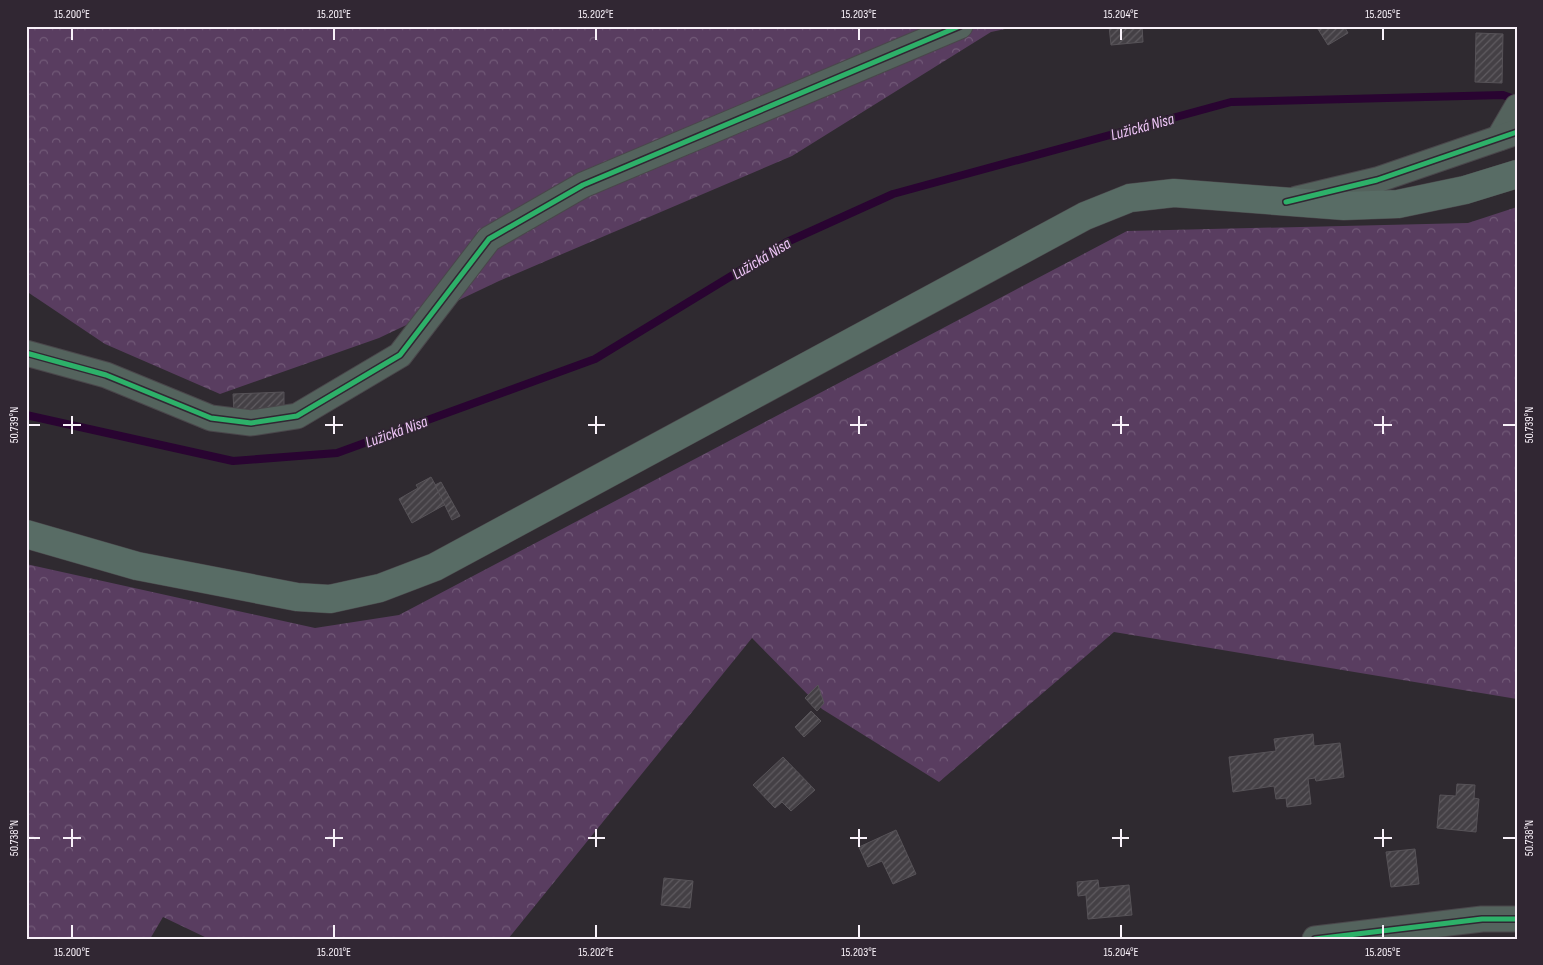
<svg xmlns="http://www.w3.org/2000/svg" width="1543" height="965" font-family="'Sofia Sans Condensed',sans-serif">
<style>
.forest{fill:url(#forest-crowns)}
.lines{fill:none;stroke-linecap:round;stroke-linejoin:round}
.stream{stroke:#290431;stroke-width:8}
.building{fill:url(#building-hatch);stroke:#575358}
.street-casing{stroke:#4a474b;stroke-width:27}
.primary-casing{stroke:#4a474b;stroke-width:29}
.street{stroke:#54635d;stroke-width:25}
.primary{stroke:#586c65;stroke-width:28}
.cycleway-casing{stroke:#312733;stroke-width:8}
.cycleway{stroke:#2db169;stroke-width:5}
.ticks{fill:none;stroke:#f8f1f9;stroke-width:2}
.labels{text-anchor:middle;stroke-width:4;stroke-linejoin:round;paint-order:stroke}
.water-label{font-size:16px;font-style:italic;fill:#eec5f7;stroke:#312733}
.neatline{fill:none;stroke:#f8f1f9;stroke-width:2}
.ticks-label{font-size:12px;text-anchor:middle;fill:#f8f1f9}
</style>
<defs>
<pattern id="forest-crowns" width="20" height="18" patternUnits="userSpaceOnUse" patternTransform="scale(1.25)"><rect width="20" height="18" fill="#593d60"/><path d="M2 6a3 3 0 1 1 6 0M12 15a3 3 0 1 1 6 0" fill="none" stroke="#725a78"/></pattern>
<pattern id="building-hatch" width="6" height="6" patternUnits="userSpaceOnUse" patternTransform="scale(1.25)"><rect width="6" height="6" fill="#444045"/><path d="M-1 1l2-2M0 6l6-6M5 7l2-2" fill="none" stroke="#605c61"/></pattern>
</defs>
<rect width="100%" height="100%" fill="#2f2a30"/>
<g class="forest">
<path d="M26,26h993l-28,6 -199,124 -293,125 -120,57 -159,56 -115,-50 -79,-53z"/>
<path d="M1517,207v492l-403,-67 -175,150 -117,-73 -70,-71 -244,301h-299l-46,-22 -13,22h-124v-375l289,64 84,-13 728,-384 341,-8z"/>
</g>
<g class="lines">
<path class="stream" d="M26,415l207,46 104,-8 258,-94 192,-117 106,-48 338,-92 272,-7 14,5"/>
</g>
<g class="building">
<path d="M1109,26h33l1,16 -32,3z"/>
<path d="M1316,26h28l4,7 -20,12z"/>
<path d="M1476,33l27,1 -1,49 -27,-1z"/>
<path d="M284,392v18l-50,2 -1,-18z"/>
<path d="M431,477l15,27 -34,19 -13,-24 19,-11 -2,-3z"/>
<path d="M441,482l19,34 -8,4 -17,-35z"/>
<path d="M818,685l6,18 -7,8 -12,-13z"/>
<path d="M811,711l10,10 -17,16 -9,-10z"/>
<path d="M1313,734l1,12 26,-3 4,34 -28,4 -1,-3 -7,1 3,25 -24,3 -1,-9 -10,1 -2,-13 -41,6 -4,-35 47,-6 -2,-12z"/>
<path d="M783,757l32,33 -24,21 -9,-9 -7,6 -22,-23z"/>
<path d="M1457,784l18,1 -1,13 5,1 -3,33 -39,-4 3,-33 16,1z"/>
<path d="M896,830l20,44 -23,10 -11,-23 -14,6 -9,-20z"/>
<path d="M1415,849l4,35 -28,3 -5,-35z"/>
<path d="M664,878l29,3 -3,27 -29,-3z"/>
<path d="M1098,880l1,8 30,-3 3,30 -44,4 -2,-24 -8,1 -1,-14z"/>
</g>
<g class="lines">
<g class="street-casing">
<g id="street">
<path d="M1499,138l18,-31"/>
<path d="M1297,199l80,-19 140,-48"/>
<path d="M26,353l80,22 105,43 40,5 46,-7 103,-61 89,-116 94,-54 377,-159"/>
<path d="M1315,939l167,-20h35"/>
</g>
</g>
<g class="primary-casing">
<path id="primary" d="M26,534l111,32 160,31 33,2 50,-11 55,-21 650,-351 45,-18 44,-5 170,13 54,-2 67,-14 52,-16"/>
</g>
<use href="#street" class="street"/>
<use href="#primary" class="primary"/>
<g class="cycleway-casing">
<g id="cycleway">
<path d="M1286,202l91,-22 140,-48"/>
<path d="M26,353l80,22 105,43 40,5 46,-7 103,-61 89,-116 94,-54 377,-159"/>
<path d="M1315,939l167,-20h35"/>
</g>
</g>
<use href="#cycleway" class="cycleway"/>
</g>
<path class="ticks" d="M72,28v12M334,28v12M596,28v12M859,28v12M1121,28v12M1383,28v12M72,416v18M334,416v18M596,416v18M859,416v18M1121,416v18M1383,416v18M28,425h12M63,425h18M325,425h18M588,425h17M850,425h17M1112,425h17M1374,425h18M1503,425h13M72,829v18M334,829v18M596,829v18M859,829v18M1121,829v18M1383,829v18M28,838h12M63,838h18M325,838h18M588,838h17M850,838h17M1112,838h17M1374,838h18M1503,838h13M72,925v13M334,925v13M596,925v13M859,925v13M1121,925v13M1383,925v13"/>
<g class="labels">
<g class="water-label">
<text transform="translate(1142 126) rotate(-15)" y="6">Lužická Nisa</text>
<text transform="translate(761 258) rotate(-31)" y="6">Lužická Nisa</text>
<text transform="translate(396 431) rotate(-20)" y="6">Lužická Nisa</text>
</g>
</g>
<rect width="1543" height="965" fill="none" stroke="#312733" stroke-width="55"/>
<rect x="28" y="28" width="1488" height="910" class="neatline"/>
<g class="ticks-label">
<text x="72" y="18">15.200°E</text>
<text x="334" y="18">15.201°E</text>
<text x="596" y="18">15.202°E</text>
<text x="859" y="18">15.203°E</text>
<text x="1121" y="18">15.204°E</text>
<text x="1383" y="18">15.205°E</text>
<text transform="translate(14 425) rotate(-90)" y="4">50.739°N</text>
<text transform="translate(1529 425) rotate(-90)" y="4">50.739°N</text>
<text transform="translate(14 838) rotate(-90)" y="4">50.738°N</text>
<text transform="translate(1529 838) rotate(-90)" y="4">50.738°N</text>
<text x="72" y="956">15.200°E</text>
<text x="334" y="956">15.201°E</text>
<text x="596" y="956">15.202°E</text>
<text x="859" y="956">15.203°E</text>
<text x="1121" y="956">15.204°E</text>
<text x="1383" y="956">15.205°E</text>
</g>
</svg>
